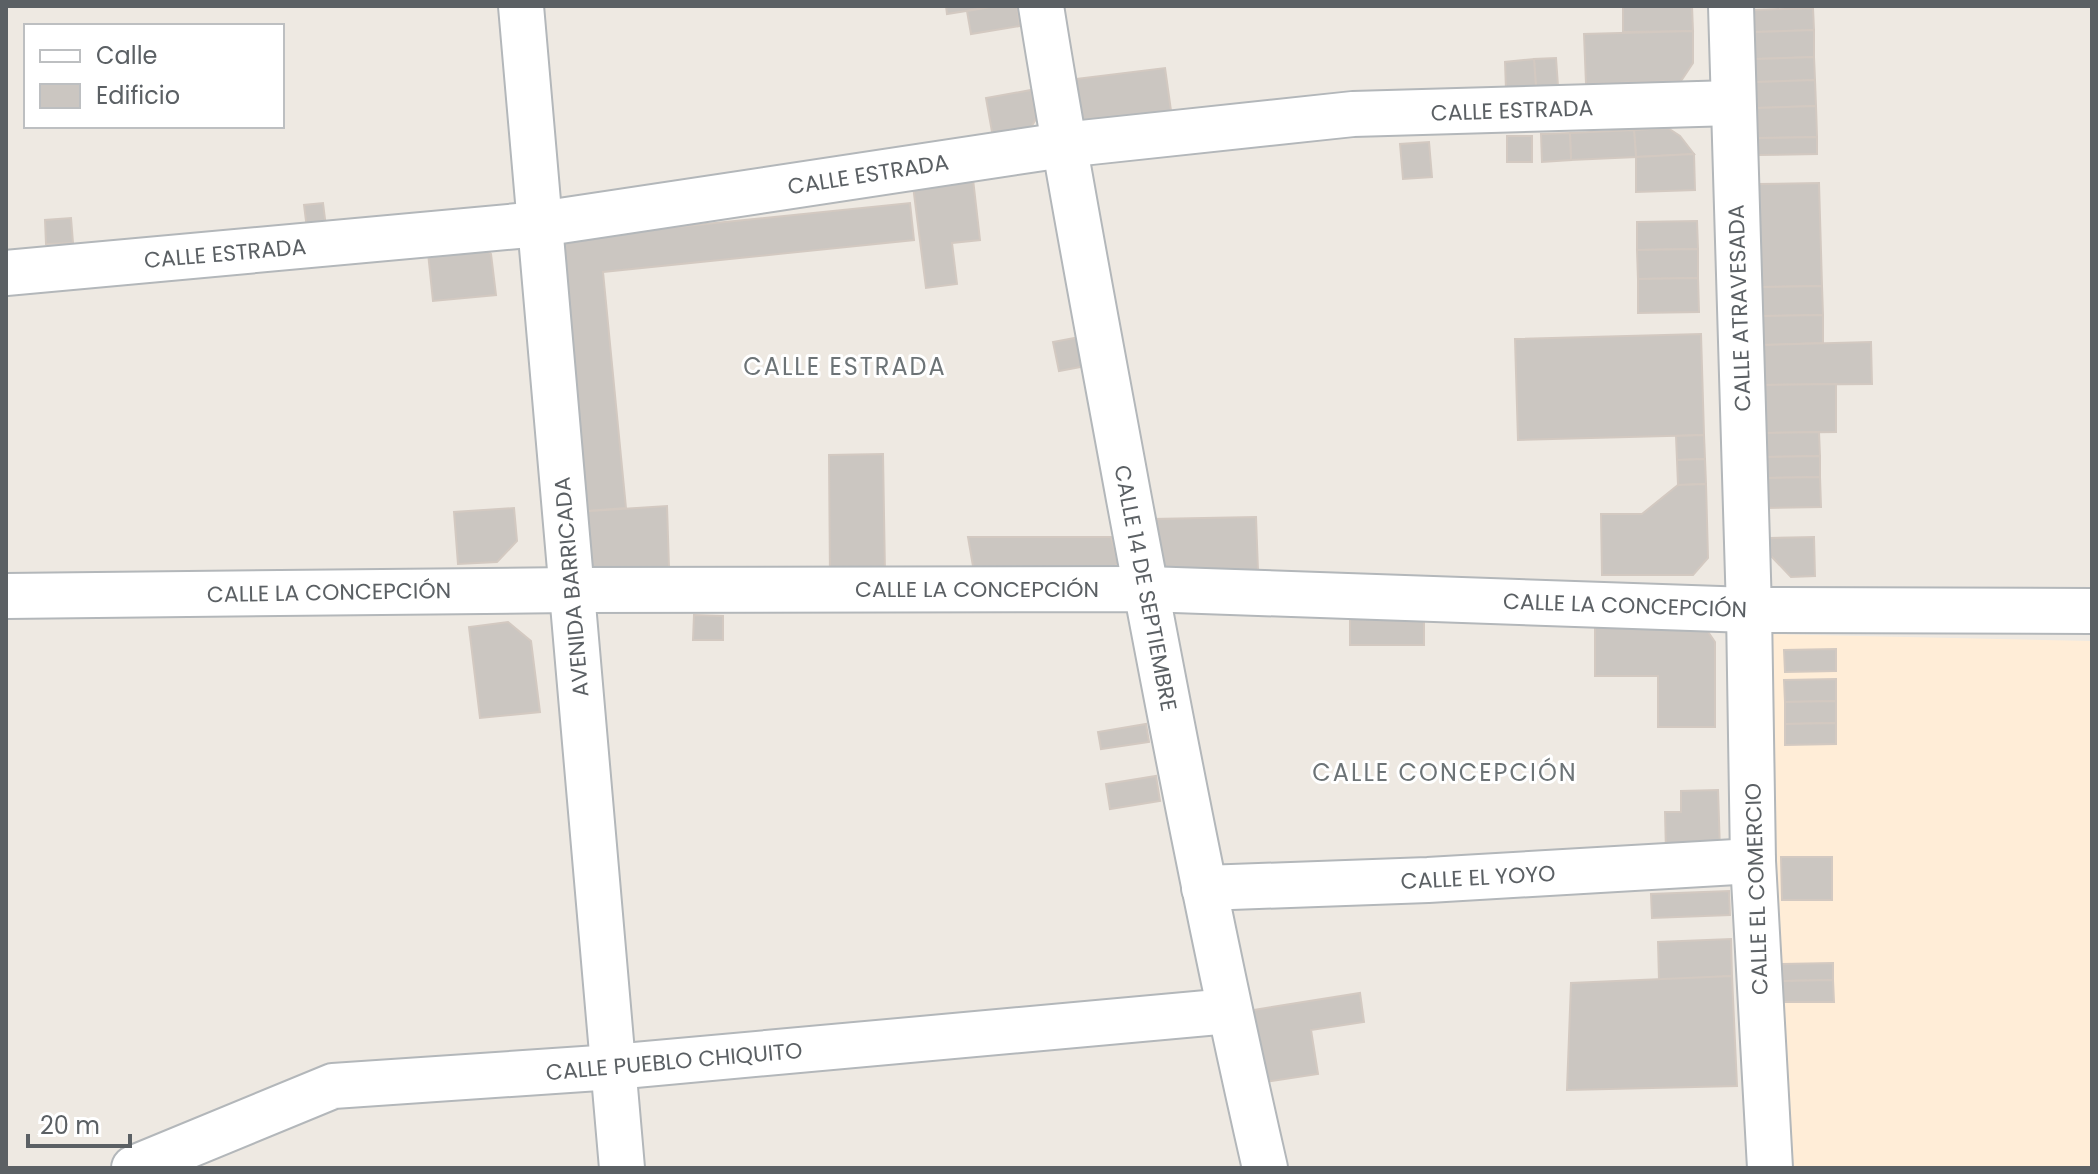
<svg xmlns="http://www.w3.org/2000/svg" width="2098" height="1174" font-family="Poppins,sans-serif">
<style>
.commercial{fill:#ffedd7}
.building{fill:#cbc6c1;stroke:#d3c9c1;stroke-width:2}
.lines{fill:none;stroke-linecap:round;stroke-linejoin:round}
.minor-casing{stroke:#b3b7ba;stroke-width:48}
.minor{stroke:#fff;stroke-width:44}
.labels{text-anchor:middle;stroke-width:6;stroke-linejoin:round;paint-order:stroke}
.street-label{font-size:22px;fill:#5b6064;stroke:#fff}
.neighbourhood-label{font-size:24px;letter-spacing:2px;fill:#6c7376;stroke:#fff}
</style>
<rect width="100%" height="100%" fill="#eee9e2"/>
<path class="commercial" d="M1763,634l329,7v527h-313z"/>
<g class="building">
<path d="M946,6h51l-50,8z"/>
<path d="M997,6h20l3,20 -49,8 -4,-23z"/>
<path d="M1623,6h69l1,25 -70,1z"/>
<path d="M1813,8l1,22 -59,2 -1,-22z"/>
<path d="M1814,30v27l-59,2v-27z"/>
<path d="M1693,31v32l-12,18 -95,3 -2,-50z"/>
<path d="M1814,57l1,23 -59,2 -1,-23z"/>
<path d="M1556,58l2,28 -22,2 -2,-29z"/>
<path d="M1534,59l2,29 -30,2 -1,-28z"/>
<path d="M1165,68l7,50 -85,11 -14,-9 -6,-40z"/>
<path d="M1815,80l1,26 -59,2 -1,-26z"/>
<path d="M1031,90l5,29 -11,18 -31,6 -8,-45z"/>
<path d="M1816,106l1,31 -59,1 -1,-30z"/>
<path d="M1668,128l12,8 14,18 -58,3 -2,-27z"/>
<path d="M1634,130l2,27 -65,3 -1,-27z"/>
<path d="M1570,133l1,27 -29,2 -1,-28z"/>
<rect x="1507" y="136" width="25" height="26"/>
<path d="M1817,137v17l-59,1v-17z"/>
<path d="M1429,142l3,35 -29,2 -3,-35z"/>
<path d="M1694,154l1,36 -59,2v-35z"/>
<path d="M973,179l7,61 -28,3 5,41 -31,4 -13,-102z"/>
<path d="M1819,183l3,103 -61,1 -3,-103z"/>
<path d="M323,203l3,24 -19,2 -3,-24z"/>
<path d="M910,203l4,37 -311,32 23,236 -52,4 -14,-273z"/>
<path d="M71,218l2,25 -27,1 -1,-24z"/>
<path d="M1697,221l1,28 -61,1v-28z"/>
<path d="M473,239l18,15 5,41 -63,6 -6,-58z"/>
<path d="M1698,249v29l-60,1 -1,-29z"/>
<path d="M1698,278l1,34 -61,1v-34z"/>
<path d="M1822,286l1,29 -61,1 -1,-29z"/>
<path d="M1823,315v28l-60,2 -1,-29z"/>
<path d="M1701,334l3,101 -186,5 -3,-101z"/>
<path d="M1080,337l6,29 -27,5 -6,-29z"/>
<path d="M1871,342l1,42 -108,1 -1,-40z"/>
<path d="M1836,384v48l-71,1 -1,-48z"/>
<path d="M1819,432l1,24 -55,1v-24z"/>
<path d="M1704,435l1,24 -28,1 -1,-24z"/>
<path d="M883,454l2,121 -55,3 -1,-123z"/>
<path d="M1820,456v21l-54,1 -1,-21z"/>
<path d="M1705,459l1,25 -28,1 -1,-25z"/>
<path d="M1820,477l1,30 -55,1v-30z"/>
<path d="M1706,484l2,74 -15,17h-91l-1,-61h41l36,-29z"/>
<path d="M667,506l2,62 -72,2 -19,-11 -4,-47z"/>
<path d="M514,508l3,33 -20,21 -39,2 -4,-52z"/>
<path d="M1256,517l2,54 -83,2 -22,-13 -1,-41z"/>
<path d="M968,537h143l7,26 -9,11 -135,-2z"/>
<path d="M1814,537l1,39 -24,1 -20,-21 -1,-18z"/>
<path d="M1424,609v36h-74v-35z"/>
<path d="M694,615l29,1v24h-30z"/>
<path d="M508,622l23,19 9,71 -60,6 -11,-91z"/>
<path d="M1595,622l107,1 13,19v85h-57v-51h-63z"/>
<path d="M1836,649v22l-51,1 -1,-22z"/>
<path d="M1836,679v22l-51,1 -1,-22z"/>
<path d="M1836,701v22l-51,1v-22z"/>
<path d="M1836,723v21l-51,1v-21z"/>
<path d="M1146,724l3,18 -48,7 -3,-17z"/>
<path d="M1156,776l4,25 -50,8 -4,-25z"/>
<path d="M1718,790l2,60 -54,2 -1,-40h16v-21z"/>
<path d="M1781,857h51v43h-50z"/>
<path d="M1729,891l1,24 -78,3 -1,-24z"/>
<path d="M1731,939l1,37 -73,4 -1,-38z"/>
<path d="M1833,963v17l-50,1 -1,-17z"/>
<path d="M1732,976l5,110 -170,4 4,-107z"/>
<path d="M1833,980l1,22h-51v-21z"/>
<path d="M1360,993l4,29 -53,8 7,44 -59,9 -12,-72z"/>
</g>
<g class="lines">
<g class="minor-casing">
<g id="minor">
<path d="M521,6l101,1162"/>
<path d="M1041,6c26,165 58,329 88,493 42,224 85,447 136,669"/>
<path d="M1731,6l18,604 4,251 17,307"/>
<path d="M6,273l534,-49 523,-79 290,-31 380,-11"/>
<path d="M6,596l565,-6 575,-1 603,21 343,1"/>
<path d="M1204,888l224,-8 325,-19"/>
<path d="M134,1168l199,-82 280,-19 616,-56"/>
</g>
</g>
<use href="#minor" class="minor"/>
</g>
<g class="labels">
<g class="street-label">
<text transform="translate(1512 110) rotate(-2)" y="8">CALLE ESTRADA</text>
<text transform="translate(868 174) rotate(-9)" y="8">CALLE ESTRADA</text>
<text transform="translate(225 253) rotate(-5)" y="8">CALLE ESTRADA</text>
<text transform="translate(1739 308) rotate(-92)" y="8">CALLE ATRAVESADA</text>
<text transform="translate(571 587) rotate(-95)" y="8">AVENIDA BARRICADA</text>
<text transform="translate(1146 588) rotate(79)" y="8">CALLE 14 DE SEPTIEMBRE</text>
<text x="977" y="597">CALLE LA CONCEPCIÓN</text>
<text transform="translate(329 592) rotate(-1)" y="8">CALLE LA CONCEPCIÓN</text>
<text transform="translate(1625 605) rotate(2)" y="8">CALLE LA CONCEPCIÓN</text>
<text transform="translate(1478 877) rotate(-3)" y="8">CALLE EL YOYO</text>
<text transform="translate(1756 889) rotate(-92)" y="8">CALLE EL COMERCIO</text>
<text transform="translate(674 1061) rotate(-5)" y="8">CALLE PUEBLO CHIQUITO</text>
</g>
<g class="neighbourhood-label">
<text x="845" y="375">CALLE ESTRADA</text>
<text x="1445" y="781">CALLE CONCEPCIÓN</text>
</g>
</g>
<rect width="2098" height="1174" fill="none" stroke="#5b6064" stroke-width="16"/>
<rect x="24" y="24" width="260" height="104" fill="#ffffff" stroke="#bdbfc1" stroke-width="2"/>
<rect x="40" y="50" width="40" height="12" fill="#ffffff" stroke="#bdbfc1" stroke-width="2"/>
<text x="96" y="64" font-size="24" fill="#5b6064">Calle</text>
<rect x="40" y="84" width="40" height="24" fill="#cbc6c1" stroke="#bdbfc1" stroke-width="2"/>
<text x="96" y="104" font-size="24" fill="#5b6064">Edificio</text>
<path d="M28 1134v12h102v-12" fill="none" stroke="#5b6064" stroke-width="4"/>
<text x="40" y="1134" font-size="24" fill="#5b6064" stroke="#ffffff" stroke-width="6" paint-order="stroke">20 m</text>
</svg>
